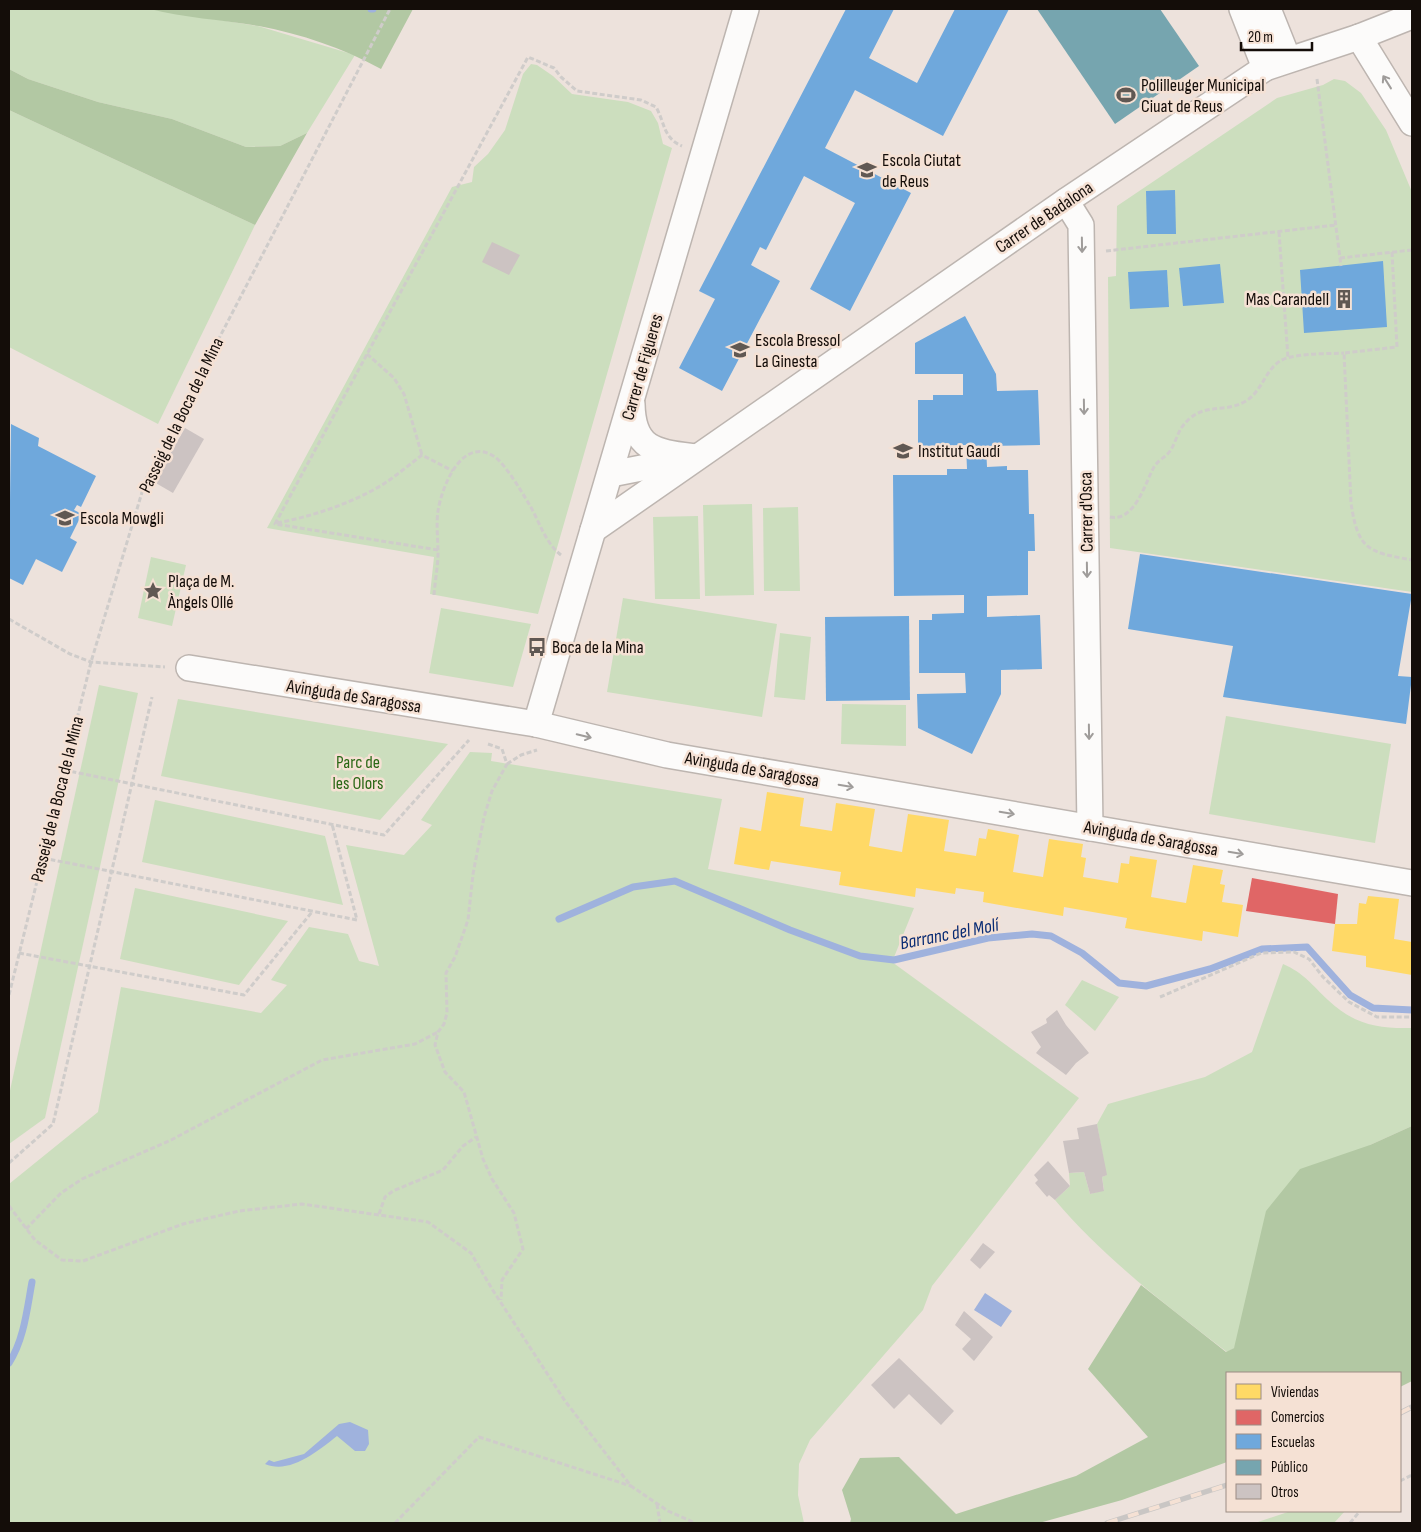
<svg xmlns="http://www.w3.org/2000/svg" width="1421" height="1532" font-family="'Sofia Sans Condensed',sans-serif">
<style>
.green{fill:#ccdebe}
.forest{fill:#b2c8a3}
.water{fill:#9fb2dd}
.homes{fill:#ffd966}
.shops{fill:#e06666}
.schools{fill:#6fa8dc}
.public{fill:#76a5af}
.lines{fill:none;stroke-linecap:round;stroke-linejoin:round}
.stream{stroke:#9fb2dd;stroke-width:7}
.building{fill:#ccc3c2}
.street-casing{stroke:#bdb5b0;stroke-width:28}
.path{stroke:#cfccca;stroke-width:3;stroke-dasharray:5 2.5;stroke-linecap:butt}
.street{stroke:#fcfbfa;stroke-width:25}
.rail-casing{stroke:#c9c6c4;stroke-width:5.5}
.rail{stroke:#f5e1d4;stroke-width:4;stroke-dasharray:11;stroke-linecap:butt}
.oneway{stroke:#9f9c9a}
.labels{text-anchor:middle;stroke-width:5;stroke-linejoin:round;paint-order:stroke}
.poi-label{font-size:18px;fill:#140d09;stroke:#f5e1d4;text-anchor:start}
.street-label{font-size:18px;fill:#140d09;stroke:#f5e1d4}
.park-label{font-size:18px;fill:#2b6816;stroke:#f5e1d4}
.water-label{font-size:19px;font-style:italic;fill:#092b73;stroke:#f5e1d4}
</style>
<rect width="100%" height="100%" fill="#ede2dc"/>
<g class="green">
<path d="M9,9h141l108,17 97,29 -48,78 -27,13 -34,1 -74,-28 -74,-17 -70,-23 -19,-10z"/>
<path d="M531,64l6,1 16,11 19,18 56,8 23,9 7,12 5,21 9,4 -134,466 -108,-20 4,-37 -167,-29 185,-341 20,-5 2,-15 14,-13 17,-24 18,-56z"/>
<path d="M1334,79l11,2 16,12 25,37 26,62v400l-302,-44 -2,-271 8,-1 1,-70 160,-108 46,-13z"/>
<path d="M9,110l246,115 -97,199 -149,-77z"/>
<path d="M752,504l2,91 -49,1 -2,-91z"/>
<path d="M798,507l2,84h-36l-1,-83z"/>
<path d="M698,516l2,83h-45l-2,-82z"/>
<path d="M151,557l35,8 -14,61 -34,-8z"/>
<path d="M623,598l154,26 -15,93 -155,-25z"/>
<path d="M441,608l90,16 -18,63 -84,-14z"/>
<path d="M780,633l31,4 -6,63 -31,-3z"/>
<path d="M99,685l39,8 -93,425 -36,26v-49z"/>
<path d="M178,699l270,45 -68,76 -219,-44z"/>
<path d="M842,704l64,1v41l-65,-2z"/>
<path d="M1226,716l165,28 -16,99 -166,-29z"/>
<path d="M470,752l22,1 -1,8 231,38 -14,70 206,39 -22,54 187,136 -147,188 -9,24 -113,130 -11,24 -1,31 6,28h-795v-339l89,-72 23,-125 140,26 26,-28 -16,-5 38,-53 39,7 11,27 20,5 -33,-121 58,10 28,-30 -11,-5z"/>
<path d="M155,800l170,36 18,69 -201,-43z"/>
<path d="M135,888l153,33 -49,64 -119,-26z"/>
<path d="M1283,964c21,9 29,21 45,36 25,24 50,29 84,28v98l-42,19 -136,203 -7,4c-61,-47 -122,-93 -172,-152l15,-14 -1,-13 15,-1 6,22 14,-4 -2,-13 4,-2 -9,-51 11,-20 97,-27 47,-25z"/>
<path d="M1082,980l37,17 -24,34 -30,-26z"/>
<path d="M1291,1511h54l-11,12h-79z"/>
</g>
<g class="forest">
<path d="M150,9h263l-32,60c-38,-21 -80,-35 -122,-43 -36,-6 -74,-8 -109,-17z"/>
<path d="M9,69l19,10 70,23 74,17 74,28 34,-1 27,-13 -52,92 -246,-115z"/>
<path d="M1412,1126v255l-12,6v-14h-173v89l-105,38 -83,23h-189l1,-4 -9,-29 18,-32 39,-1 57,57 120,-38 72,-39 -60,-68 53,-84 85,67 8,-4 32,-137 34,-42 70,-24z"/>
</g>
<g class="water">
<path d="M985,1293l27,18 -11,16 -27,-17z"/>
<path d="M350,1422l18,8 1,14 -4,7h-10l-18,-15c-18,14 -47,39 -72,28l4,-4 5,2 30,-8 35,-30z"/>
</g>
<g class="homes">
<path d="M767,792l37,6 -4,28 32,5 4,-28 39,6 -6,37 33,6 6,-38 41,6 -5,31 32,5 3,-18 7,1 2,-10 31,6 -6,37 30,5 6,-38 34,5 -2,13 5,1 -3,19 35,6 3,-20 8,1 1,-8 27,4 -6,37 35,6 7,-38 30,5 -3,14 5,1 -3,17 21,3 -5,32 -35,-6 -1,10 -77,-13 2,-10 -63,-11 -1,9 -80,-14 1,-10 -28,-4 -1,6 -39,-6 -1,9 -76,-12 2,-13 -70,-11 -2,9 -35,-6 6,-37 21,4z"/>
<path d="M1368,896l31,3 -5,40 18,3v33l-46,-8v-11l-34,-5 3,-27h22l2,-21 7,1z"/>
</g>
<path class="shops" d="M1252,878l86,16 -3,30 -89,-13z"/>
<g class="schools">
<path d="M846,9h48l-25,49 48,25 38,-74h54l-66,127 -88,-46 -30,58 86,45 -61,118 -40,-22 45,-86 -51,-27 -38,74 -6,-3 -9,18 29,16 -58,110 -43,-23 36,-69 -16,-8z"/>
<path d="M1175,190l1,44h-29l-1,-43z"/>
<path d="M1383,261l4,66 -83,6 -4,-63z"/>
<path d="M1220,264l4,39 -41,3 -4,-38z"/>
<path d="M1167,270l2,37 -39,2 -2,-37z"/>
<path d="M965,316l31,58 1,17 41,-1 2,55 -54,1 1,21 20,-1v4h21l1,44h5l1,37h-7v44l-41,1v21l53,-2 2,54 -41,1v24l-29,60 -54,-26 -1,-34 49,-1 -1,-20h-46v-53h13v-6l32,-1v-18l-70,1 -1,-121h54v-6h20l-1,-24 -48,1v-46h15v-5h30v-21h-48v-31z"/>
<path d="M11,424l28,14 -1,8 58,30 -15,31 -4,-2 -3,5 8,4 -12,24 7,4 -15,30 -26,-13 -13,26 -14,-7z"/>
<path d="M1140,554l272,40 -14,82 14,1 -6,47 -183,-27 10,-51 -105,-17z"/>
<path d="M909,616l1,84 -84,1 -1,-84z"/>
</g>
<path class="public" d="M1037,9h123l39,57 -84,58z"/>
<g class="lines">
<g class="stream">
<path d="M371,9h2"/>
<path d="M559,919l74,-32 42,-6 115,49 70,26 34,4 94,-22 44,-4 19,2 31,17 37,30 27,3 64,-17 52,-20 45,-2 43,48 23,13 39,2"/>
<path d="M9,1363c15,-23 18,-54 23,-81"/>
</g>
</g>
<g class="building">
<path d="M492,242l28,13 -11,20 -27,-13z"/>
<path d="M185,428l19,11 -31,54 -19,-11z"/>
<path d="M1057,1010l9,15 23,28 -13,10 -10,12 -30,-22 5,-6 -10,-15 16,-9 -1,-4z"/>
<path d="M1097,1124l10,51 -5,2 2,14 -14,3 -6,-22 -15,1 -6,-32 16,-2 -2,-11z"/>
<path d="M1048,1161l22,25 -15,14 -6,-5 -2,2 -12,-14 3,-3 -4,-5z"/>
<path d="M983,1243l12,9 -15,17 -10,-9z"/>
<path d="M964,1311l29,26 -19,24 -12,-12 9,-10 -16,-14z"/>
<path d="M899,1358l55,53 -13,14 -32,-31 -15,15 -23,-24z"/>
</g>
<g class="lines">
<g class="street-casing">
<g id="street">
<path d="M1242,9l23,59"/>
<path d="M1268,9l20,50"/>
<path d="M1359,37l53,86"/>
<path d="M1066,201l15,24 9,603"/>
<path d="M632,404c1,47 25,48 64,53"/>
<path d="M611,474l71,-14"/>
<path d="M593,530l473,-329 199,-133 94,-31 53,-21"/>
<path d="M189,668l347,56 131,31 745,128"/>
<path d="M536,724l210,-715"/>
</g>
</g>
<g class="path">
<path d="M1317,79l24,187"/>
<path d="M1279,232l9,126"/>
<path d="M1106,251l230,-26"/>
<path d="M1392,252l5,95 -53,6 7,150c7,47 17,49 61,57"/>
<path d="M1340,258l72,-8"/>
<path d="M367,354l27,24 10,16 18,61"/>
<path d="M1110,517c25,5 35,-34 44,-50 4,-7 12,-10 16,-16 5,-7 7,-17 12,-24 20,-27 40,-12 64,-26 18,-11 20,-37 41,-43 18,-5 39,-4 57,-5"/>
<path d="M277,523c36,-7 73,-19 105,-38 14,-9 27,-20 40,-30l31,16"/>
<path d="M438,550l-163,-26 253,-467 26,11 7,9 16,14 64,9 15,7c9,16 7,31 26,39"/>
<path d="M434,595c1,-14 4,-29 4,-42 0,-14 -2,-28 0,-42 4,-26 25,-76 57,-54 10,7 27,35 34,47 10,16 16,39 32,51"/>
<path d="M9,619l61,35 21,8 74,5"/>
<path d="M488,744l14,5 5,15 -15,27 -8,26 -11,57 -5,46 -13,37 -9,16 1,40 -3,11 -6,8 -3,13 10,27 19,20 19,67 9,20 22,34 9,36 -21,31 -1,20"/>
<path d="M507,764l14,-9 16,-5"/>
<path d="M64,770l320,65 85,-95"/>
<path d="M43,858l314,62 -25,-96"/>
<path d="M19,953l225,42 68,-83"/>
<path d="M9,995l82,-333 55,-183 244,-470"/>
<path d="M1160,997l101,-44 33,-1 15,7 14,18 26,25 28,15h35"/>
<path d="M9,1163l44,-39 99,-427"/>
<path d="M9,1206l26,34 27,20 21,1 100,-37 56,-13 63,-7 126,18 43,31 21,36 73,112 66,85 37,25 27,12"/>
<path d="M379,1214l6,-17 8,-6 50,-21 20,-24 13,-9"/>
<path d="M26,1229l35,-36 21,-14 89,-39 151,-80 93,-16 23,-12"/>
<path d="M1400,1481l12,-6"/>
<path d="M657,1504l3,19"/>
<path d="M395,1523l84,-86 152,49"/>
<path d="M1350,1523l10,-12"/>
</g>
<use href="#street" class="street"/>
<g class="rail-casing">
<g id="rail">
<path d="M1400,1413l12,-6"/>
<path d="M1107,1523l120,-38"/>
</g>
</g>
<use href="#rail" class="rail"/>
</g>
<defs><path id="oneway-shaft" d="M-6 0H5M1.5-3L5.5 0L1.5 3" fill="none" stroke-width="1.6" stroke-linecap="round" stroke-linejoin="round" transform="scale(1.25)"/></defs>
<g class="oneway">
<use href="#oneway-shaft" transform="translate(1387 82) rotate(-122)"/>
<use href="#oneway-shaft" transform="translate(1082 245) rotate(89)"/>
<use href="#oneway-shaft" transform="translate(1084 407) rotate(89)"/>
<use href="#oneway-shaft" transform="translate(1087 570) rotate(89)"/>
<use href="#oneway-shaft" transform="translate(1089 732) rotate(89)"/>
<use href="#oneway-shaft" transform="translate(584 736) rotate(13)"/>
<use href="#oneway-shaft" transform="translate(846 786) rotate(10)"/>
<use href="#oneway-shaft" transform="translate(1007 813) rotate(10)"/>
<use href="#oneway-shaft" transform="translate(1236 853) rotate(10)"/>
</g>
<defs>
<g id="stadium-bare" transform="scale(1.5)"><path d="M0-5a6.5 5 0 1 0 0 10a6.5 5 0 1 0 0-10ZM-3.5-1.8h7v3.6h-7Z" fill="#605853" stroke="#f5e1d4" stroke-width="2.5" paint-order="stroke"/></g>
<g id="school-bare" transform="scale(1.5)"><path d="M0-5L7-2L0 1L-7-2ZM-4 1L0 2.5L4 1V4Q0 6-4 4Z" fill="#605853" stroke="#f5e1d4" stroke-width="2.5" paint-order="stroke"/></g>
<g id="building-bare" transform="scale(1.5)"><path d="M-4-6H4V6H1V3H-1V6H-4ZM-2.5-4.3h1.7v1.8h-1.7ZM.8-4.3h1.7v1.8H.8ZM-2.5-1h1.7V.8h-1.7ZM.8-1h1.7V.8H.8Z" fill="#605853" stroke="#f5e1d4" stroke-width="2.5" paint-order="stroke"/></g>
<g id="sight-bare" transform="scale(1.5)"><path d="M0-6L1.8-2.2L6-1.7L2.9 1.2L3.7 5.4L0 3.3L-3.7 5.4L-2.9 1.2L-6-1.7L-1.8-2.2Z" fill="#605853" stroke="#f5e1d4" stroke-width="2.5" paint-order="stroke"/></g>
<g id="bus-bare" transform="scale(1.5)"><path d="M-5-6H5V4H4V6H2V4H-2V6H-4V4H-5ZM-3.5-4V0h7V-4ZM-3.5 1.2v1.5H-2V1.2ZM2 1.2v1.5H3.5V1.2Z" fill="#605853" stroke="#f5e1d4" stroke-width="2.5" paint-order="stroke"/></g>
</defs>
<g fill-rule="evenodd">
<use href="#stadium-bare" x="1126" y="95"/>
<use href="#school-bare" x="867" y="170"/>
<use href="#building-bare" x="1344" y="299"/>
<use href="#school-bare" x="740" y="350"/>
<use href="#school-bare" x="903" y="451"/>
<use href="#school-bare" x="65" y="518"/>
<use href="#sight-bare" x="153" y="591"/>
<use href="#bus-bare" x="537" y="647"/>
</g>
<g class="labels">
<g class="poi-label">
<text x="1141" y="91">Polilleuger Municipal<tspan x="1141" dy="21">Ciuat de Reus</tspan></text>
<text x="882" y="166">Escola Ciutat<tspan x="882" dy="21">de Reus</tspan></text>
<text x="1329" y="305" text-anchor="end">Mas Carandell</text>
<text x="755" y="346">Escola Bressol<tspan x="755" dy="21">La Ginesta</tspan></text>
<text x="918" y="457">Institut Gaudí</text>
<text x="80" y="524">Escola Mowgli</text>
<text x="168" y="587">Plaça de M.<tspan x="168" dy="21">Àngels Ollé</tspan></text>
<text x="552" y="653">Boca de la Mina</text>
</g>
<g class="street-label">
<text transform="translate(1044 217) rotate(-34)" y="6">Carrer de Badalona</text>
<text transform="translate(642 367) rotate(-74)" y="6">Carrer de Figueres</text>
<text transform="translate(181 415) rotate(-64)" y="6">Passeig de la Boca de la Mina</text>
<text transform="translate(1086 512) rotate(-91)" y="6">Carrer d'Osca</text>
<text transform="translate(354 696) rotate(9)" y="6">Avinguda de Saragossa</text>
<text transform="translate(752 769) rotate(10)" y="6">Avinguda de Saragossa</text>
<text transform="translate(57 799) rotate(-76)" y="6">Passeig de la Boca de la Mina</text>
<text transform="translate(1151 838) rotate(10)" y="6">Avinguda de Saragossa</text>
</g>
<g class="park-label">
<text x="358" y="768">Parc de<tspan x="358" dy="21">les Olors</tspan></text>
</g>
<g class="water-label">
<text transform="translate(949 933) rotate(-11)" y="7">Barranc del Molí</text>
</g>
</g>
<rect width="1421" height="1532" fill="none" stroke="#140d09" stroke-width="20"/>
<rect x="1226" y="1372" width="175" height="140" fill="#f5e1d4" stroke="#9b8c83"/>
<rect x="1236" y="1384" width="25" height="15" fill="#ffd966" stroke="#9b8c83"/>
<text x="1271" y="1397" font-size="15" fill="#140d09">Viviendas</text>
<rect x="1236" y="1410" width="25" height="15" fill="#e06666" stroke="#9b8c83"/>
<text x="1271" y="1422" font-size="15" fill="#140d09">Comercios</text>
<rect x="1236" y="1434" width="25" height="15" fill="#6fa8dc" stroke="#9b8c83"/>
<text x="1271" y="1447" font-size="15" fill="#140d09">Escuelas</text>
<rect x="1236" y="1460" width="25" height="15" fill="#76a5af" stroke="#9b8c83"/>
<text x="1271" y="1472" font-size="15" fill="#140d09">Público</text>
<rect x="1236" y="1484" width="25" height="15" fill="#ccc3c2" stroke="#9b8c83"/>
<text x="1271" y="1497" font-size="15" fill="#140d09">Otros</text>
<path d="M1241 42v8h71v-8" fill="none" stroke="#140d09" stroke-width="2.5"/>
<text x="1248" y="42" font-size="15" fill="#140d09" stroke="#f5e1d4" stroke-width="4" paint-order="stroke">20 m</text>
</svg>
